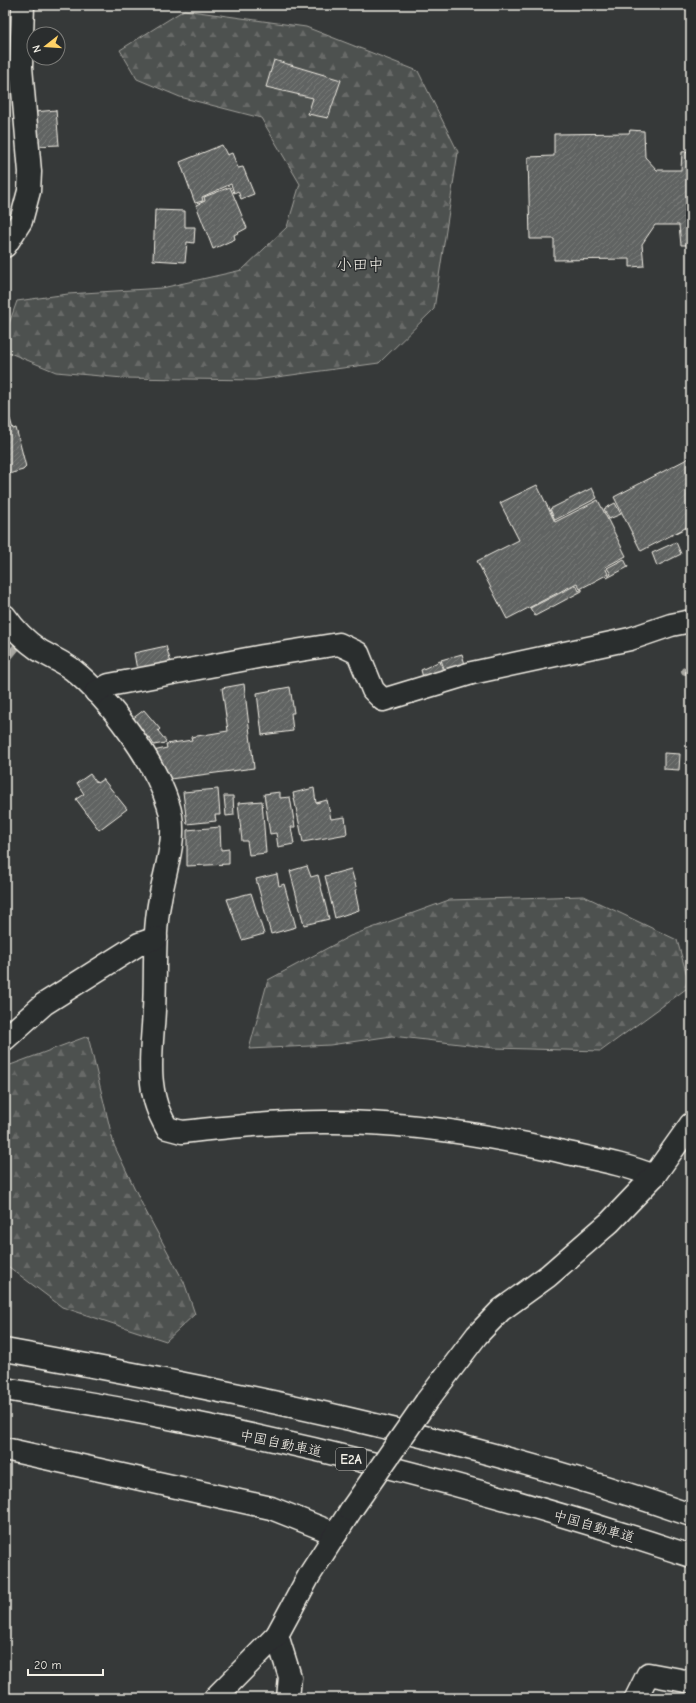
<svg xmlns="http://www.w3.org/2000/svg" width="696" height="1703" font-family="'Comic Neue','Klee One',sans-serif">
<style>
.forest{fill:url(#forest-firs);stroke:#a1a19c}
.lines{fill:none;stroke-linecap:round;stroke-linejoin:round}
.stream{stroke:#a8a7a1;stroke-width:8}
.building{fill:url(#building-hatch);stroke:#f4f1e8}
.street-casing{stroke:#f4f1e8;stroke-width:25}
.secondary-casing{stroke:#f4f1e8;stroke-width:25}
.highway-casing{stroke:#f4f1e8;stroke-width:25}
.street{stroke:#2a2d2e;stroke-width:22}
.secondary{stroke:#2a2d2e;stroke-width:22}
.highway{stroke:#2a2d2e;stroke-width:22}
.secondary-bridge-casing{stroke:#f4f1e8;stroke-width:25;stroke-linecap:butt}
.secondary-bridge{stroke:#2a2d2e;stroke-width:22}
.labels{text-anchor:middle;stroke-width:3;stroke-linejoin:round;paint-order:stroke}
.shield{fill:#2a2d2e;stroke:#b7b6b0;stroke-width:1}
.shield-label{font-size:13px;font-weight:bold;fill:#f4f1e8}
.street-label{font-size:14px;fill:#f4f1e8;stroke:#2a2d2e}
.quarter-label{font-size:16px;fill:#f4f1e8;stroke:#2a2d2e}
</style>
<defs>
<pattern id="forest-firs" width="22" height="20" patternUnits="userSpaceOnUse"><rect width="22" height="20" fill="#4e514f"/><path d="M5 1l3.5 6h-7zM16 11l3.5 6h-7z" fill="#686a68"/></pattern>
<pattern id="building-hatch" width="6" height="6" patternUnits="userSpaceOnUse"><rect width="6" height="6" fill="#616362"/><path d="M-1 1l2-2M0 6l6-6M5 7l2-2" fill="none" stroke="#787a78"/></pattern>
</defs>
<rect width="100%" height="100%" fill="#363939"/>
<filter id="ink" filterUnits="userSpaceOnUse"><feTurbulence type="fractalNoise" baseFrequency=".025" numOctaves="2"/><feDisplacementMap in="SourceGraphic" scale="8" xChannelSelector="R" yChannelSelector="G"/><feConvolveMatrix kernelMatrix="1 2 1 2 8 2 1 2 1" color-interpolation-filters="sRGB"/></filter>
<g filter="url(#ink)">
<g class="forest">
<path d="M184,10l122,17 112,44 40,81 -24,157 -55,54 -124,17 -132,-2 -67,-6 -51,-21v-16l12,-34 51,-7 94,-6 80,-18 45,-43 13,-43 -39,-66 -81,-21 -43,-18 -17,-29z"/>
<path d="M584,896l93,44 13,46 -89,65 -107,-3 -102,-12 -62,9 -81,4 19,-69 82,-44 99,-36z"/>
<path d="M88,1036l26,109 29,61 41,76 11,32 -29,27 -104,-34 -57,-43v-197z"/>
</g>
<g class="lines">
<g class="stream">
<path d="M5,661l13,-16"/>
<path d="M685,671l6,-2"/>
</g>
</g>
<g class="building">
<path d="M274,60l67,20 -13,38 -20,-4 5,-16 -47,-11z"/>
<path d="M5,95h3l2,28h-5z"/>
<path d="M56,110l3,35 -23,1 -2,-34z"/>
<path d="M630,130l14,1 1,26 12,13h24l1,-18 9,-1v94h-10l-2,-20h-24l-13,19 2,22 -14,1v-8l-76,1v-21h-24l-2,-82 26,-1v-22l75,-1z"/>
<path d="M222,145l5,10 5,-2 6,15 5,-1 11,27 -13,5 -3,-8 -4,2 -3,-9 -29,13 1,4 -8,2 -15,-41z"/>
<path d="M230,187l17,41 -13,7 1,4 -22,10 -17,-44 9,-4 -1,-4z"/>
<path d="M155,210l30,1v16h10l-1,16 -7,-1 -2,20 -32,-2z"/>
<path d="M5,413l3,7 2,-1 3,10 3,-1 10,39 -3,3 -18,5z"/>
<path d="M691,457v68l-50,26 -27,-54z"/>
<path d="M537,485l18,37 43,-22 28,56 -21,11 3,7 -28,15 -3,-6 -70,36 -30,-58 42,-21 -19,-37z"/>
<path d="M592,488l5,10 -42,22 -5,-11z"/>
<path d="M615,503l6,11 -12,5 -5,-10z"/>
<path d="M676,542l5,12 -24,12 -5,-13z"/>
<path d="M624,559l4,8 -21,11v-1l4,-3 -4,-6z"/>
<path d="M576,585l3,6 3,-2v2l-47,25 -5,-8z"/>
<path d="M166,646l5,17 -34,7 -3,-17z"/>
<path d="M462,654l4,14 -20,6 -5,-14z"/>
<path d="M440,661l4,13 -20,7 -3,-11z"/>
<path d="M244,684l10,84 -84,11 -17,-28 14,-3 -1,-4 26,-4 -1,-3 37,-6 -6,-43z"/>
<path d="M290,687l4,26h-3l2,18 -31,4 -5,-42z"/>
<path d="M144,710l16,19 -2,2 8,10 -1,2 -11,2 -5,-8 -3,1 -14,-19z"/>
<path d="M664,753l16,1 -1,16 -15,-1z"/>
<path d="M90,774l7,9 6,-4 24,30 -28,21 -23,-31 8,-5 -7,-11z"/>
<path d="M314,788l2,15 11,-3 4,19 14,-2 2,17 -44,8 -10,-49z"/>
<path d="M218,789l2,26h-5l1,6 -29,3 -4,-32z"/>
<path d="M280,792v6l10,-1 5,30h-4l3,17 -16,3 -2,-14 -6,1 -6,-40z"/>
<path d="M224,796h9l1,19 -8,1z"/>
<path d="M262,801l4,52 -17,2 -2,-14h-5l-4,-38z"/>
<path d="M220,827l1,23 8,-1v15l-42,2v-36z"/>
<path d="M307,866l4,11 7,-2 11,44 -25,6 -14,-54z"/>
<path d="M351,869l6,21h-2l4,20 -24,8 -10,-42z"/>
<path d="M277,874l2,12 5,-2 12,43 -25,7 -15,-55z"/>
<path d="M251,893l13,41 -22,6 -15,-41z"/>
</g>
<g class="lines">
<g class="street-casing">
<g id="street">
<path d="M5,246l16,-25 8,-30 1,-19 -9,-105 2,-62"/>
<path d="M5,616c9,13 21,25 34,34 11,7 24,12 34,20 36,29 81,90 95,134 11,32 -3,64 -8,95 -7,36 -4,74 -6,111 -1,23 -5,51 -2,73 2,18 6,29 15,45l15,4c47,-5 95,-10 142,-10 74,-1 158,12 231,28 33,8 67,13 99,26"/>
<path d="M96,692l13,-7 154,-29 76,-12 19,9 15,37 10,10 89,-27 158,-34 41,-14 20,-4"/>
<path d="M5,1039l39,-35 95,-60 17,-6"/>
<path d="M5,1449l266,59 65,26"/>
<path d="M277,1635l13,42 -2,21"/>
<path d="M215,1698l62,-63 33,-61 41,-64"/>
<path d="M636,1698l12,-24 43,8"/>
</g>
</g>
<g class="secondary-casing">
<path id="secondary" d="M426,1402l51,-67 24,-25 47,-34 62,-54 44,-46 37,-52"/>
</g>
<g class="highway-casing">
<g id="highway">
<path d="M5,1350c232,42 463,88 686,165"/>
<path d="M5,1389c51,9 103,17 154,27 180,35 358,82 532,140"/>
</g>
</g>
<use href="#street" class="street"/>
<use href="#secondary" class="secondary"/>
<use href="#highway" class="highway"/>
<g class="secondary-bridge-casing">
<path id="secondary-bridge" d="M351,1510l75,-108"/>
</g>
<use href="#secondary-bridge" class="secondary-bridge"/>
</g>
</g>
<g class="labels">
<rect class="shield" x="336" y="1448" width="30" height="22" rx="3"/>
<g class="shield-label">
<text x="351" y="1464">E2A</text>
</g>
<g class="street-label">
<text transform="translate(281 1443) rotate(12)" y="5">中国自動車道</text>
<text transform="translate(594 1526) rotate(16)" y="5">中国自動車道</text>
</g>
<g class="quarter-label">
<text x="360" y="270">小田中</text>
</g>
</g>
<rect width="696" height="1703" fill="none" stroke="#2a2d2e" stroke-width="20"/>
<rect x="10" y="10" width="676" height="1683" fill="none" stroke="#f4f1e8" stroke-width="1.5" filter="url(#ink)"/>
<g transform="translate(46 46) rotate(253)"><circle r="19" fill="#2a2d2e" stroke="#7b7b78"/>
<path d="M0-3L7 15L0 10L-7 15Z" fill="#ffd166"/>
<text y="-6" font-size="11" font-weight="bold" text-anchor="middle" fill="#f4f1e8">N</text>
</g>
<path d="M28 1669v6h75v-6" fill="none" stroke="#f4f1e8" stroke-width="2"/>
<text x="34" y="1669" font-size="12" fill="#f4f1e8" stroke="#2a2d2e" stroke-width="3" paint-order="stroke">20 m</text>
</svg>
